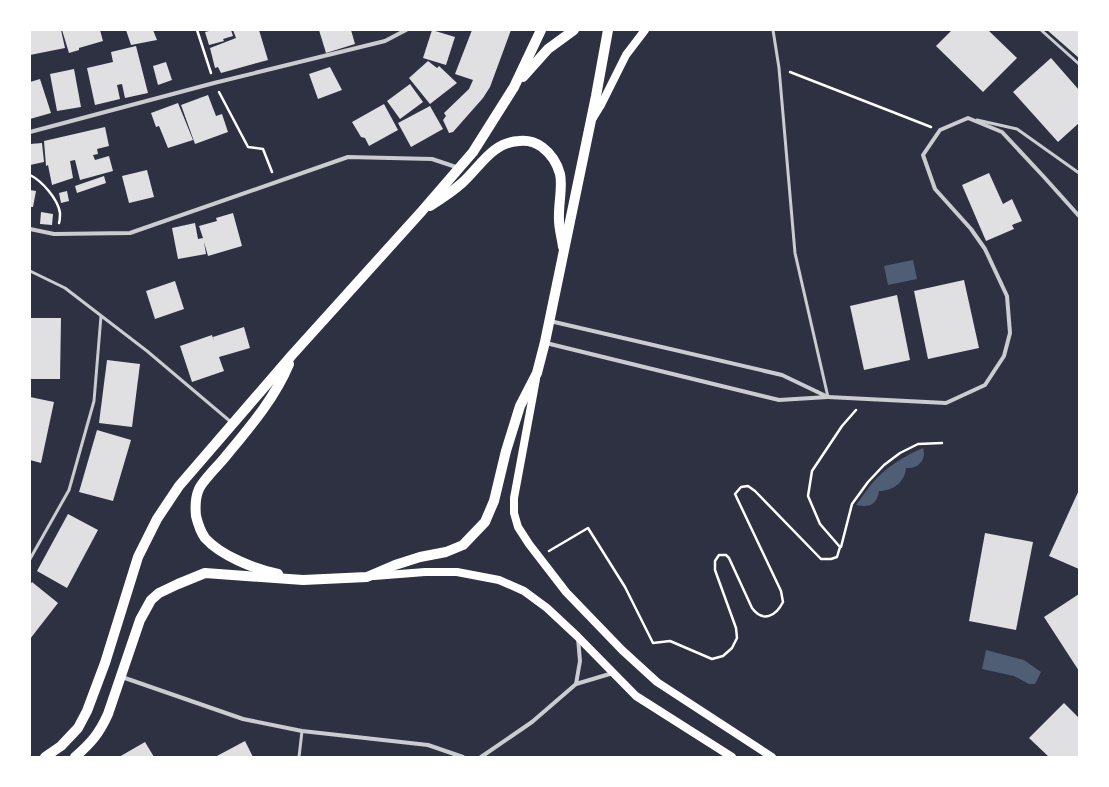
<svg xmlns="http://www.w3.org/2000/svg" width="1109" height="787" font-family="Barlow,sans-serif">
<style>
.water{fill:#4f5d75}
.building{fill:#e0e0e3}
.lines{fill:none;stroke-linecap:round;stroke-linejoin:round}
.path{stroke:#fff;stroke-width:2.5}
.service{stroke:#caccd0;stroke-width:3}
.minor{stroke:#caccd0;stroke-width:4}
.secondary{stroke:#fff;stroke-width:8}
.primary{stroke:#fff;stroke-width:10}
</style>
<rect width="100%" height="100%" fill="#2d3142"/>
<g class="water">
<path d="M913,260l4,19 -29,6 -4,-19z"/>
<path d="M923,448c4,12 -5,21 -17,20 -1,14 -13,23 -27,23 -2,14 -10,17 -23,14 7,-9 13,-19 21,-27 13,-13 29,-23 46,-30z"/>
<path d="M986,650l38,10 17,12 -6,12h-6l-15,-8 -32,-7z"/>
</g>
<g class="building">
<path d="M30,30h31l4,18 -35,7z"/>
<path d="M62,30h38l3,11 -24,7v2l-10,3z"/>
<path d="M126,30h27l4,10 -26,5z"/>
<path d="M213,30h18l2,6 -10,3 1,2 -15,4 -4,-13z"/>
<path d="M233,30h26l9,30 -47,13 -3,-6 -3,1 -5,-20 26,-10z"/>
<path d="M319,30h32l4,14 -29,9z"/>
<path d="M432,30l23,7 -9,28 -23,-7z"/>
<path d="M472,30h39l-21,57 -7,11 -30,34 -4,1 -6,-13 3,-4 -2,-3 25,-24 4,-9 -18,-6z"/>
<path d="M952,30h36l29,28 -34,34 -47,-46z"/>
<path d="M1047,30h32v28z"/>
<path d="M136,46l12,47 -23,5 -3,-14 -5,1 3,14 -25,6 -8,-37 26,-6 -2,-10z"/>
<path d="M1051,58l28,32v33l-21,19 -45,-50z"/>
<path d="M428,61l9,7 2,-2 18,17 -27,21 -21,-26z"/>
<path d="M166,62l6,18 -14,5 -5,-19z"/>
<path d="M330,67l12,23 -24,9 -9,-25z"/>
<path d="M74,69l7,38 -24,4 -7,-37z"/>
<path d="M40,79l11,34 -21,6v-37z"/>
<path d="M410,84l13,18 -23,17 -13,-18z"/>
<path d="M208,95l8,21 6,-2 6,18 -33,12 -14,-39z"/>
<path d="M178,103l15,37 -25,8 -9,-22 -3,1 -5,-14z"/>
<path d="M384,104l14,26 -29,16 -4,-8 -4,-1 -9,-15z"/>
<path d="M430,106l13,23 -32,18 -13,-24z"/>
<path d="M105,127l4,19 -12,3 1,5 -5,1 2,5 14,-4 4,15 -33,9 -5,-20 -5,1 3,17 -21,7 -4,-20 -2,1 -2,-25z"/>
<path d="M42,143l2,19 -14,3v-21z"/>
<path d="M147,170l7,27 -25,6 -7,-27z"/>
<path d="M989,173l14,31 9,-5 10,22 -10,4 2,4 -28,12 -24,-56z"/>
<path d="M104,176l2,7 -29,10 -2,-7z"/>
<path d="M30,190l6,1 -3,16h-3z"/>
<path d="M67,191l2,10 -8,2 -2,-10z"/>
<path d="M41,212l12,2 -1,11 -12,-1z"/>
<path d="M233,213l9,33 -34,10 -4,-14 2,12 -28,5 -6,-31 23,-5 3,16 5,-1 -4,-12 18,-5 -1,-3z"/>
<path d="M964,280l15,68 -51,11 -14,-68z"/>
<path d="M175,281l9,28 -29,10 -9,-28z"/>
<path d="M897,295l13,65 -46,10 -14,-64z"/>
<path d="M30,318h31l-1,61h-30z"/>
<path d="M244,327l6,21 -31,9 5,14 -32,11 -12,-36 32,-11 2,6 -1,-4z"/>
<path d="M107,360l33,4 -8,63 -33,-4z"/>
<path d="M30,397l24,5 -13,61 -11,-3z"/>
<path d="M97,430l34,10 -18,61 -34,-9z"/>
<path d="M1079,490v79l-30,-13z"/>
<path d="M68,514l30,16 -31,58 -30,-17z"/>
<path d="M985,533l48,9 -17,88 -47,-9z"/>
<path d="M32,582l26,21 -28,36v-54z"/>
<path d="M1079,594v77l-35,-54z"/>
<path d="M1064,703l15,15v39h-30l-20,-19z"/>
<path d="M245,741l8,16h-38z"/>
<path d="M145,742l9,15h-35z"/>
</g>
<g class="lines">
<g class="path">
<path d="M197,30l14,43"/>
<path d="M790,72l141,55"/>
<path d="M219,92l29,55 15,2 9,23"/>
<path d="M30,175c12,6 28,24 30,38 0,3 0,7 -1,10"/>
<path d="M841,547l11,-43 16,-22 16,-17 16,-12 18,-9 24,-1"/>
<path d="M549,551l39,-23 37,59 28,56 17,-2 42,18 11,-3 9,-8 5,-10 -1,-10 -21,-58v-9l4,-6h7l3,3 23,50c11,15 24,8 31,-6l-2,-11 -46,-97 6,-7 7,-1 7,5 66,68h10l6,-2 3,-10 -20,-23 -12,-28 4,-25 30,-45 14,-16"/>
</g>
<g class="service">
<path d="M773,30l6,38 16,185 33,144"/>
<path d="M1041,30l38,34"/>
<path d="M977,120l40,9 62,44"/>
<path d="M30,271l35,17 82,63 84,71"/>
<path d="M30,559l39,-69 25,-89 7,-85"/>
<path d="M299,757l3,-26"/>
</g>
<g class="minor">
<path d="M30,132l184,-49 171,-42 21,-11"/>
<path d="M30,229l24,5 76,-1 218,-76 84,2 27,9"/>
<path d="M546,343l233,57 49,-3 -46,-22 -232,-54"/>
<path d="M828,397l118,6 39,-18 19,-29 6,-23 -3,-37 -22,-47 -14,-20 -36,-40 -12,-34 17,-25 28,-12 34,14 42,45 35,39"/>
<path d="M578,638l2,23 -4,23 37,-11"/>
<path d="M122,677l121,42 59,12 126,14 35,12"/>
<path d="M481,757l51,-35 44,-38"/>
</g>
<g class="secondary">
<path d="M593,118l8,-13 25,-50 19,-25"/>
<path d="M536,379l-22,119v15l4,14 11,17 37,48 56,58 35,32 115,75"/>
<path d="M374,576l51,-4h32l42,8 25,11 23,17 30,28 59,60 96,61"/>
</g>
<g class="primary">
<path d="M523,77l25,-28 26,-19"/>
<path d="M430,206c11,-7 22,-14 32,-23 18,-16 30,-41 57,-42 8,-1 16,1 23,6 8,6 15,16 18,27 3,12 -2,32 -1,46 0,9 3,18 4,27"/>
<path d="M278,574c-23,-5 -57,-18 -73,-36 -5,-7 -7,-14 -9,-22 -1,-10 -1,-18 3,-27 4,-9 20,-24 27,-33 23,-28 49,-58 63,-92"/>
<path d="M45,757l16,-11 17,-18 9,-17 18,-48 33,-106 19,-38 22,-33 113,-131 130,-144 51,-59 41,-65 27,-57"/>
<path d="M75,757c16,-14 24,-23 33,-43l32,-94 11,-20 8,-7 19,-9 27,-11 98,7 64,-3 28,-12 25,-8 26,-5 17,-7 22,-23 9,-21 12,-50 14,-45 17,-33 8,-31 51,-246 12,-66"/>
</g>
</g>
<rect width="1109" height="787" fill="none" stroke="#ffffff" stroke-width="62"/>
</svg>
